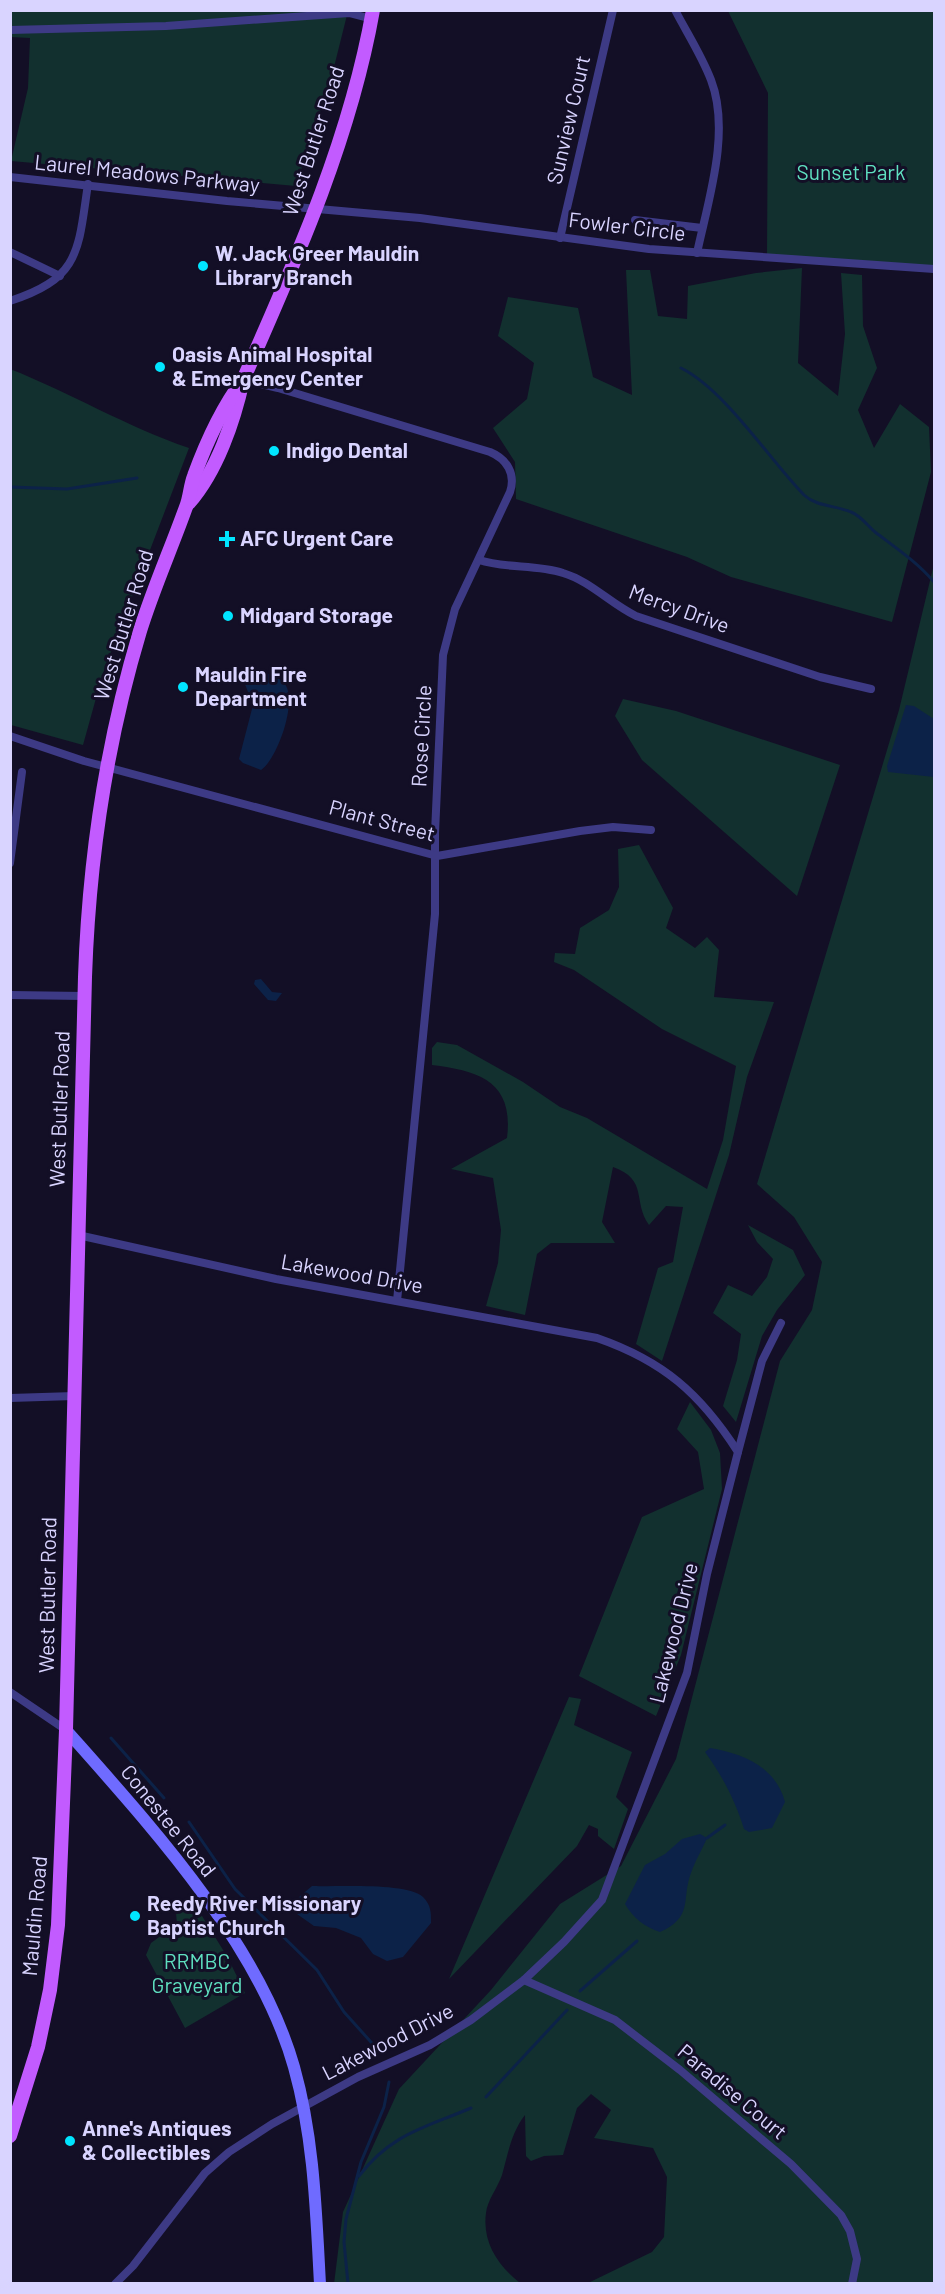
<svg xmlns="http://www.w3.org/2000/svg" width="945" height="2294" font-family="Barlow,sans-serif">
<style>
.green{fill:#12302f}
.water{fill:#0c2248}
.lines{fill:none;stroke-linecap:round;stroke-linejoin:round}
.stream{stroke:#0c2248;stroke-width:3}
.minor{stroke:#3d3a85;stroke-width:8}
.secondary{stroke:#6f6bff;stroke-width:12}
.primary{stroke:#c25bff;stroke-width:14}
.poi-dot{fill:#00e5ff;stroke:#130f26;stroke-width:2}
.labels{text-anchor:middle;stroke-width:6;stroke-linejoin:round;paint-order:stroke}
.street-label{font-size:21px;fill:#d9d4ff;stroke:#130f26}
.park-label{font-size:21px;fill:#5fe0c0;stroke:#130f26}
.poi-label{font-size:21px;font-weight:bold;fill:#d9d4ff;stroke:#130f26;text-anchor:start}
</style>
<rect width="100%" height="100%" fill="#130f26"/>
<g class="green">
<path d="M11,11h337l-17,68 -35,107 -285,-25 17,-73 2,-50 -19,-1z"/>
<path d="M728,11h205l1,258 -167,-15 1,-161z"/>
<path d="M802,268l-4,95 40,33 7,-62 -4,-61 21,2 1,51 14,42 -19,42 16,38 26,-44 29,23 2,45 -39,150 -161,-45 -44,-20 -171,-58 -1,-37 -22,-34 34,-29 7,-36 -36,-27 10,-39 70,11 15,69 39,18 -6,-125h24l8,46 29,3 1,-33 68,-13z"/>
<path d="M10,369c61,24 117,58 179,79l-86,225 -20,72 -72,-20z"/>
<path d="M934,564v1716l-2,4 -344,-1 64,-31 12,-15 3,-60 -14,-29 -59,-10 17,-28 -20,-16 -14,14 -14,47 -19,1 -13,5 -5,-5 -1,-41c-14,18 -17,39 -23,60 -4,12 -15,26 -16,38 -4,29 12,53 34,70l-186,1 9,-72 56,-123 92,-99 69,-86 61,-38 55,-107 104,-398 32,-51 10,-48 -28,-45 -37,-33 142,-474z"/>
<path d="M623,699l53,12 164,54 -43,131 -155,-136 -27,-44z"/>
<path d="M639,845l34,63 -7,20 29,20 12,-11 12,13 -5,47 60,5 -27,75 -18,78 -67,206 -26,-17 22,-76 15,-6 10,-55 -17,-1 -17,19c-17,-24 0,-45 -36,-58l-11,55 13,21h-64l-14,11 -12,61 -39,-9 12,-43 3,-33 -8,-52 -42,-9 56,-31c7,-56 -27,-67 -75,-73v-17l5,-6 20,3 66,37 37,25 27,11 120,71 16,-49 13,-74 -74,-37 -88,-59 -20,-8 1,-9 20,1 5,-26 29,-18 10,-23 -1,-38z"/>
<path d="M748,1225l45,25 12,25 -28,35 -15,26 -26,86 -13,-16 14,-46 4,-26 -28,-21 15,-28 24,11 15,-19 6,-18 -16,-17z"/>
<path d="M690,1402l21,28 9,23 2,36 -41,166 -25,61 -77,-40 63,-159 62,-28 -6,-37 -21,-23z"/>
<path d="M569,1697l12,2 -7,26 58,27 -16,45 12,12 -14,40 -16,-13v-7l-9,-4 -12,21 -128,133z"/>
<path d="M194,1903l34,55 17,35 -60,35 -39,-73 5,-12 26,-19 -1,-11z"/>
</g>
<g class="water">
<path d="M254,669c9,4 23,6 30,14 15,16 -7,77 -23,87l-18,-7 -4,-4 14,-54 -10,-26 4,-8z"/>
<path d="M906,705l8,1 20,13v58l-46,-5 -1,-6z"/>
<path d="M261,979l11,13 10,1 -6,8 -8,-1 -14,-16 1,-4z"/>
<path d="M710,1748c32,5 66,19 75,54l-13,26 -23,4 -5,-3c-9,-29 -21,-52 -39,-77z"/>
<path d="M700,1834l7,4c-5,12 -12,23 -16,35 -10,26 3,44 -31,59 -15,-5 -27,-14 -35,-28l20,-39 20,-11 17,-15z"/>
<path d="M312,1886c23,1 96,-4 111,11 8,8 8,15 8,26l-28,34 -16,4 -14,-7 -12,-16 -25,-10 -22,-2 -17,-12 1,-16z"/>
</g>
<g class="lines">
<g class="stream">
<path d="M681,368c44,22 88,91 123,127 13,12 31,10 47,17 9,3 17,14 24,20 21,16 42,30 59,50"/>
<path d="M10,487l57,2 70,-11"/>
<path d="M111,1738l53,60"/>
<path d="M189,1822l46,67 82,81 27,42 35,39"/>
<path d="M707,1838l18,-13"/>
<path d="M580,1991l57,-50"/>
<path d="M486,2097l81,-87"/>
<path d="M359,2176c32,-42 65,-48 112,-68"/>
<path d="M348,2284l-4,-42 2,-23 15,-57 23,-55 5,-25"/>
</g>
<g class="minor">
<path d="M675,10c12,23 27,46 36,70 20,52 -3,121 -14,173"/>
<path d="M10,30l156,-4 183,-13 23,6"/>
<path d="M10,177l217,24 193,17 229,31 285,20"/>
<path d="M635,220l67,8"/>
<path d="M560,238l53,-228"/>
<path d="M10,252l50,24"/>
<path d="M10,301c71,-23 68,-51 78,-117"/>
<path d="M243,380l35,8 212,64c17,7 26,22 20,40l-55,117 -12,46 -8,178v81l-38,387"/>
<path d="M479,560c27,9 57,4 84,13 27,8 48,31 73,43l184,61 51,12"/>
<path d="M10,736l74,25 353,95 143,-25 33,-4 38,3"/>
<path d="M10,863l12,-91"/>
<path d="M10,995l74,1"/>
<path d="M78,1235l198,44 321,59c66,23 103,55 141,114l-31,122 -20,99 -85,227 -38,42 -40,38 -53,40 -41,25 -72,32 -86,47 -43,28 -24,21 -72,93 -18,18"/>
<path d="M10,1398l64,-2"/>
<path d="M738,1452l24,-91 19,-38"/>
<path d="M10,1692l56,38"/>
<path d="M524,1980l91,40 65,50 111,94 50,51 9,16 7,28 -5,25"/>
</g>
<path class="secondary" d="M66,1730c84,95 193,213 228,337 20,71 22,144 26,217"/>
<g class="primary">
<path d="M189,503c28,-32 45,-82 54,-123 53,-120 107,-240 130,-370"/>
<path d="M10,2136l28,-89 12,-57 8,-65 8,-195 19,-753c4,-118 21,-233 55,-346 13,-42 31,-82 46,-124 4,-9 4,-21 8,-31 12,-33 28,-68 49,-96"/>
</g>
</g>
<g class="poi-dot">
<circle cx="203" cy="266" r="6"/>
<circle cx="160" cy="367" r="6"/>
<circle cx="274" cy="451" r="6"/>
<path d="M224 530h6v6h6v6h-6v6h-6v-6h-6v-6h6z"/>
<circle cx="228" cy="616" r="6"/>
<circle cx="183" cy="687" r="6"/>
<circle cx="135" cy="1916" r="6"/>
<circle cx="70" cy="2141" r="6"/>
</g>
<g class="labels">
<g class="street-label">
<text transform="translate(569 120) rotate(-77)" y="7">Sunview Court</text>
<text transform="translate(314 141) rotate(-72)" y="7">West Butler Road</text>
<text transform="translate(147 174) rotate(6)" y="7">Laurel Meadows Parkway</text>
<text transform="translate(627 227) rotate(7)" y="7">Fowler Circle</text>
<text transform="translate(679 609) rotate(20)" y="7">Mercy Drive</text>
<text transform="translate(124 625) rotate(-73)" y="7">West Butler Road</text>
<text transform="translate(422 736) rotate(-87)" y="7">Rose Circle</text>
<text transform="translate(382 821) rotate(15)" y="7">Plant Street</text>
<text transform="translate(60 1109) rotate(-88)" y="7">West Butler Road</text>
<text transform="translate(352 1274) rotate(10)" y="7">Lakewood Drive</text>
<text transform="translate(48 1595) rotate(-89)" y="7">West Butler Road</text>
<text transform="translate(674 1633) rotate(-76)" y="7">Lakewood Drive</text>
<text transform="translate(168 1821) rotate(51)" y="7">Conestee Road</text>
<text transform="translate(35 1916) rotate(-85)" y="7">Mauldin Road</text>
<text transform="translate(388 2042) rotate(-27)" y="7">Lakewood Drive</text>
<text transform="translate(732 2092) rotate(40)" y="7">Paradise Court</text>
</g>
<g class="park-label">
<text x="851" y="180">Sunset Park</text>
<text x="197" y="1969">RRMBC<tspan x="197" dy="24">Graveyard</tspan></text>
</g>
<g class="poi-label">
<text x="215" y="261">W. Jack Greer Mauldin<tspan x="215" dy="24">Library Branch</tspan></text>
<text x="172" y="362">Oasis Animal Hospital<tspan x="172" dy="24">&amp; Emergency Center</tspan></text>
<text x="286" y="458">Indigo Dental</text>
<text x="240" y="546">AFC Urgent Care</text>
<text x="240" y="623">Midgard Storage</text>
<text x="195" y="682">Mauldin Fire<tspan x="195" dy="24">Department</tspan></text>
<text x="147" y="1911">Reedy River Missionary<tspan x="147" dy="24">Baptist Church</tspan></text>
<text x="82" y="2136">Anne's Antiques<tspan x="82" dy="24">&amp; Collectibles</tspan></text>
</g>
</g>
<rect width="945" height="2294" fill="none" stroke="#d9d4ff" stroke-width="24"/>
</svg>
